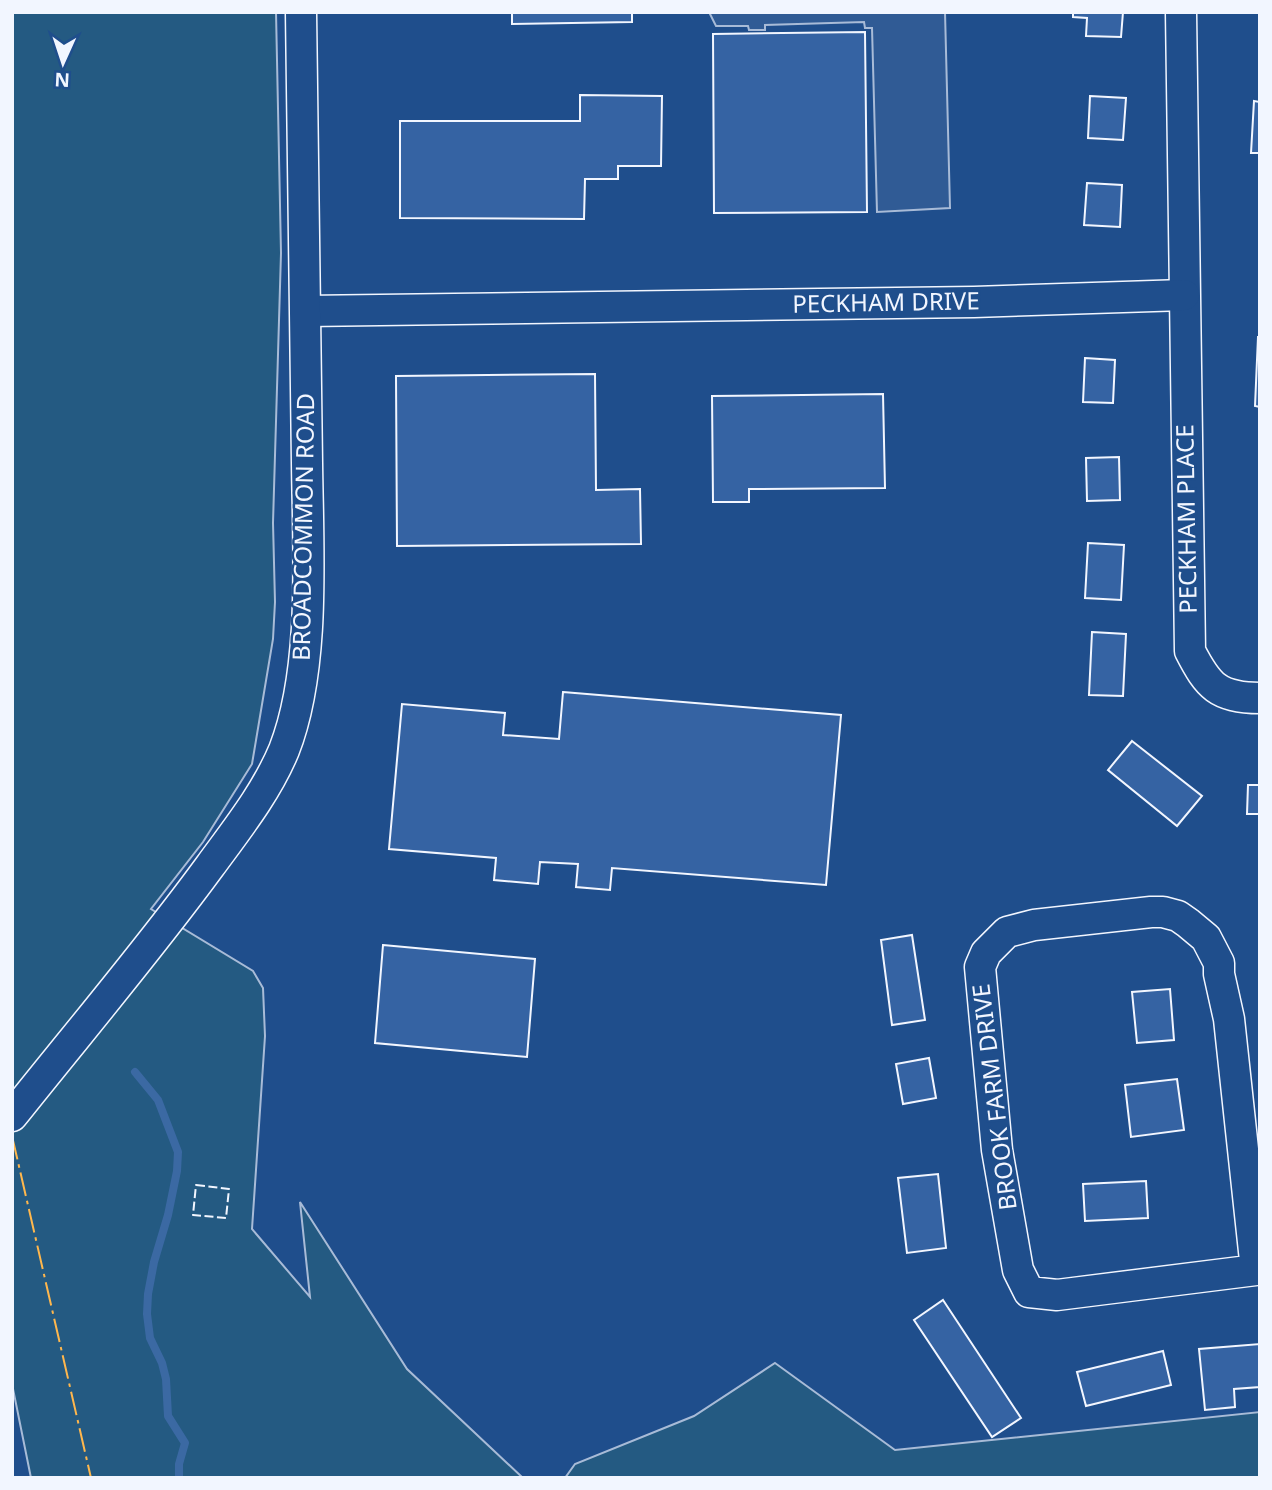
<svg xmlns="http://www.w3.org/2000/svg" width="1272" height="1490" font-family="'Noto Sans',sans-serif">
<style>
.green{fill:#245a82;stroke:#a8bbd7;stroke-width:2}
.parking{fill:#305b95;stroke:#a8bbd7;stroke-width:2}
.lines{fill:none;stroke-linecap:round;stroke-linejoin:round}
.stream{stroke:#3b69a3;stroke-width:8}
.building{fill:#3563a3;stroke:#f2f6ff;stroke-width:2}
.minor-casing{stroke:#f2f6ff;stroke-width:33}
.minor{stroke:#1f4e8c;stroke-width:30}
.fence{stroke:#f2f6ff;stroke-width:2;stroke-dasharray:9 3.5;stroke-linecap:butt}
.power{stroke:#ffb74d;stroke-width:2;stroke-dasharray:24 5 3.5 5;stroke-linecap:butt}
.labels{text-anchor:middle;stroke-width:5;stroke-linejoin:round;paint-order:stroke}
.street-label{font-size:24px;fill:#f2f6ff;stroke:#1f4e8c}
</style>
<rect width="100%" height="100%" fill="#1f4e8c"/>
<g class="green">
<path d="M12,12h264l5,241 -8,270 2,79 -2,37 -21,125 -49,78 -52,67 102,62 10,17 2,48 -13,193 58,68 -10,-95 107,167 116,109h-492l-19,-94z"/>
<path d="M775,1363l120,87 365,-38v66h-695l10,-14 119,-48z"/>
</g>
<path class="parking" d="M709,12h236l5,196 -73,4 -5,-184h-7l-1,-6 -99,3v5h-16l-1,-4h-32z"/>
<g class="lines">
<path class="stream" d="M135,1072l23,28 20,52 -1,19 -9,44 -14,47 -6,32 -1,20 3,24 12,25 4,16 2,37 17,27 -6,21v14"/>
</g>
<g class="building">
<path d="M512,12h120v10l-120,2z"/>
<path d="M1073,12h50l-2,25 -35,-1 1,-18 -14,-1z"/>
<path d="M865,32l2,180 -153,1 -1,-179z"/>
<path d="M580,95l82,1 -1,70h-43v13h-33l-1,40 -184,-1v-97h180z"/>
<path d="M1090,96l36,2 -3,42 -35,-2z"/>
<path d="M1254,101l6,1v51h-9z"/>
<path d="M1087,183l35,2 -2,42 -36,-2z"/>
<path d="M1258,337h2v70l-5,-1z"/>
<path d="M1085,358l30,2 -2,43 -30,-1z"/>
<path d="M595,374l1,116 44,-1 1,55 -244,2 -1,-170z"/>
<path d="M883,394l2,94 -136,1v13h-36l-1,-106z"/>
<path d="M1119,457l1,43 -33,1 -1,-43z"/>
<path d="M1088,543l36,2 -3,55 -36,-2z"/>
<path d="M1092,632l34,2 -3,62 -34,-1z"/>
<path d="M563,692l278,23 -15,170 -214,-17 -2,22 -34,-3 2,-23 -38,-2 -2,22 -44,-4 2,-22 -107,-9 13,-145 103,9 -2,22 56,4z"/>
<path d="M1132,741l70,55 -25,30 -69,-56z"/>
<path d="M1248,785h12v29h-13z"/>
<path d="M912,935l13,85 -33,5 -11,-85z"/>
<path d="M383,945l152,14 -8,98 -152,-14z"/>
<path d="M1170,989l4,51 -37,3 -5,-51z"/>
<path d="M929,1058l7,40 -33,6 -7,-40z"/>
<path d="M1177,1079l7,51 -53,7 -6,-52z"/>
<path d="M938,1174l8,74 -39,5 -9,-75z"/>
<path d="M1146,1181l2,37 -63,3 -2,-37z"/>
<path d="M943,1300l78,118 -29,19 -78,-117z"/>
<path d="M1260,1344v43l-26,2 1,18 -30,3 -6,-61z"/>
<path d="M1163,1351l8,34 -85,21 -9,-34z"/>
</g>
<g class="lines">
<g class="minor-casing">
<g id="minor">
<path d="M1181,12l9,639c18,35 28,47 70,47"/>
<path d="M306,311l668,-9 210,-7"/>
<path d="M1151,912h12l15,4 10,7 18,15 13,25v11l10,45 27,251 -199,25 -28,-3 -11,-22 -21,-120 -17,-183 6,-14 21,-21 27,-7z"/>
<path d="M12,1116c66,-83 135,-164 198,-250 27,-37 56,-73 74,-116 32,-81 24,-200 23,-287 -1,-150 -4,-300 -6,-451"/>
</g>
</g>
<use href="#minor" class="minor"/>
<path class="fence" d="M196,1185l33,4 -3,29 -33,-3z"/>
<path class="power" d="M12,1136l79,342"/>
</g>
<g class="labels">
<g class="street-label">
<text transform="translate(886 303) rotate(-1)" y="8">PECKHAM DRIVE</text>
<text transform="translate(1187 519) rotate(-91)" y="8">PECKHAM PLACE</text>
<text transform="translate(304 527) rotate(-89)" y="8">BROADCOMMON ROAD</text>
<text transform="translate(995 1097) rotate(-97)" y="8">BROOK FARM DRIVE</text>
</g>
</g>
<rect width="1272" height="1490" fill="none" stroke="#f2f6ff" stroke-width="28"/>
<g transform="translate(63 63) rotate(183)" stroke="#1f4e8c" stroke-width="5" paint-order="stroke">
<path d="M0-5L12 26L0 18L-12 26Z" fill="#f2f6ff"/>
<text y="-10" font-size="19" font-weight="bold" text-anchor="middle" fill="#f2f6ff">N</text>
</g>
</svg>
